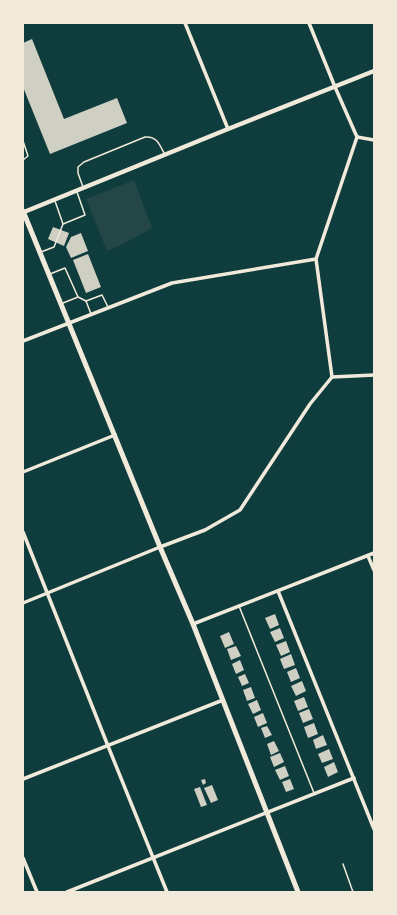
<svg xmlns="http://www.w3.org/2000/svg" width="397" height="915" font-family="'Alegreya Sans',sans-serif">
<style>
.green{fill:#244646}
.building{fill:#cfcfc3}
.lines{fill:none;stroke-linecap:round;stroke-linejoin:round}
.service{stroke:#f1e9da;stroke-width:1.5}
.minor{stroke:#f1e9da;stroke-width:3.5}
.tertiary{stroke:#f1e9da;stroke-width:4.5}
.secondary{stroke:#f1e9da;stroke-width:5}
</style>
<rect width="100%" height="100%" fill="#0f3d3e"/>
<path class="green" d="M134,180l18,48 -29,16 -16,7 -21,-52z"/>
<g class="building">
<path d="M32,39l32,80 53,-21 10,25 -77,31 -27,-67v-44z"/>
<path d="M53,227l16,6 -5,13 -16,-7z"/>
<path d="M81,233l7,18 -17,7 -5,-11 5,-10z"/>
<path d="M88,254l13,33 -15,6 -13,-33z"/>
<path d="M275,614l4,11 -9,4 -5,-11z"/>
<path d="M280,628l4,10 -9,4 -5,-10z"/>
<path d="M229,632l5,12 -9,4 -5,-12z"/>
<path d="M286,641l4,11 -9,4 -5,-11z"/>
<path d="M236,646l5,10 -10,4 -4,-11z"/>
<path d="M291,654l4,11 -11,4 -4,-10z"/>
<path d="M240,660l4,10 -8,4 -4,-10z"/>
<path d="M296,668l4,10 -9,4 -4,-10z"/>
<path d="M245,674l4,9 -7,3 -4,-9z"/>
<path d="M302,681l4,10 -10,5 -5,-10z"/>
<path d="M251,687l4,11 -8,3 -4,-11z"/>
<path d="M304,697l4,10 -10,4 -4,-10z"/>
<path d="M257,700l4,10 -8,4 -5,-10z"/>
<path d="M309,709l4,10 -10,4 -4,-10z"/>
<path d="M263,713l4,10 -9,4 -4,-10z"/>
<path d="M314,723l4,11 -10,4 -4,-11z"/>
<path d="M267,726l5,9 -7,3 -4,-10z"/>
<path d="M323,735l4,10 -11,4 -3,-9z"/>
<path d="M274,741l5,10 -8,4 -4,-11z"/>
<path d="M329,749l4,10 -11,4 -4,-9z"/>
<path d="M280,753l4,9 -10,5 -4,-10z"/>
<path d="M334,762l4,10 -10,5 -4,-10z"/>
<path d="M285,766l4,10 -9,4 -5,-10z"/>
<path d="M205,779l1,4 -3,2 -2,-5z"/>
<path d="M290,779l4,10 -8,3 -4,-10z"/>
<path d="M212,785l6,15 -7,3 -7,-15z"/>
<path d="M200,787l7,18 -6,2 -7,-18z"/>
</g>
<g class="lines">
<g class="service">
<path d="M23,141l5,15 -5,4"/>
<path d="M83,187l-5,-14v-6l6,-5 61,-25c11,-1 14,6 19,16"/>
<path d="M55,201l8,23"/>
<path d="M41,252l13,-5 9,-23 22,-9 -8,-23"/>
<path d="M50,274l15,-6 13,29 8,4 16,-6 6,12"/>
<path d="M86,301l5,13"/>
<path d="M63,303l15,-6"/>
<path d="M239,606l75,187"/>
<path d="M343,864l10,28"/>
</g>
<g class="minor">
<path d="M185,23l43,106"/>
<path d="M309,23l26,64 22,50"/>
<path d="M357,137l17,3"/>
<path d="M23,341l149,-58 144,-24"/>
<path d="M332,377l-16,-118 41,-122"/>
<path d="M23,472l92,-37"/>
<path d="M23,532l85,214 59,146"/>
<path d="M368,556l6,14"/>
<path d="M278,591l96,238"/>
<path d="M23,603l137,-56 45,-17 35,-20 70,-106 22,-27 42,-2"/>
<path d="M193,624l181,-71"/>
<path d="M23,779l200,-79"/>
<path d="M23,858l14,34"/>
<path d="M67,892l287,-114"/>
</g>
<path class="tertiary" d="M24,212l204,-83 146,-58"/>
<path class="secondary" d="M23,211l137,336 33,77 105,268"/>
</g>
<rect width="397" height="915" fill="none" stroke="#f1e9da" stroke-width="48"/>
</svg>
